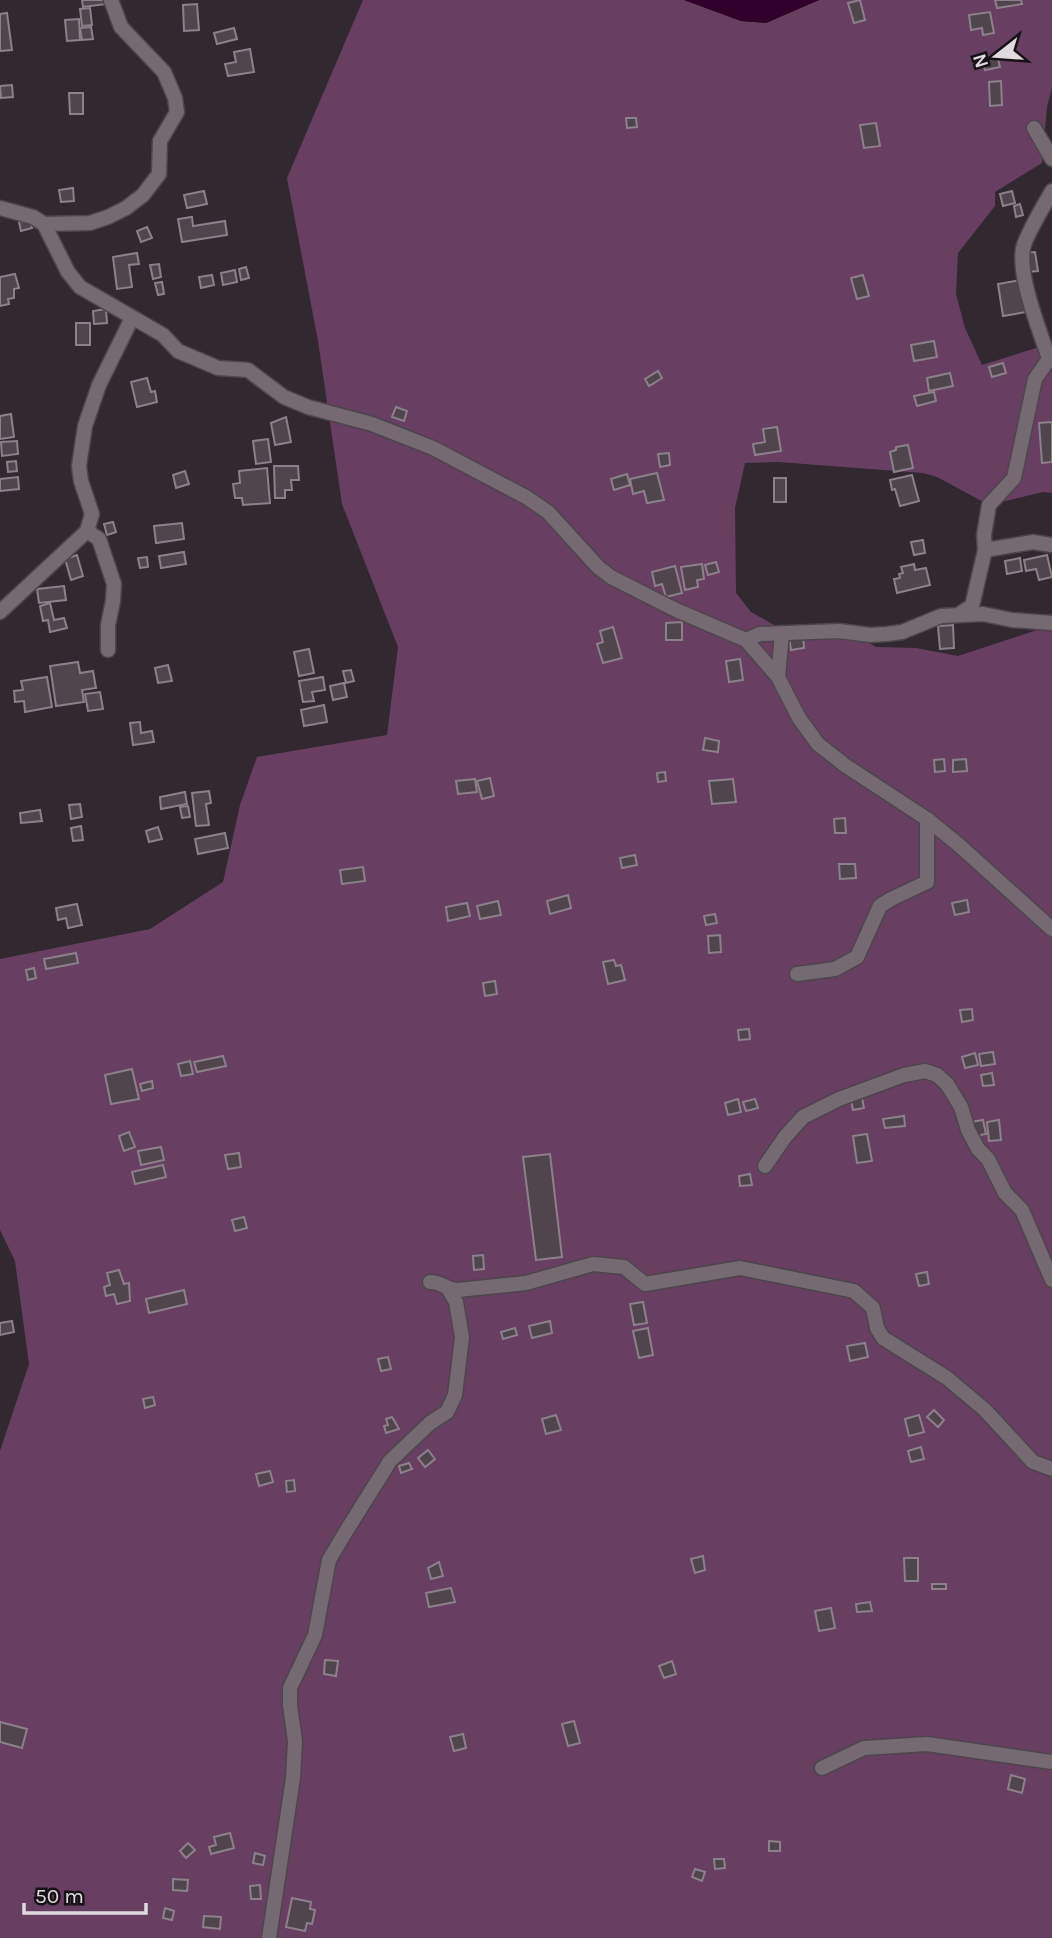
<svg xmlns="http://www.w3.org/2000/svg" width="1052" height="1938" font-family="Karla,sans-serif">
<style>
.green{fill:#683f61}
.water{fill:#31002b}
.building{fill:#50454d;stroke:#8c808a;stroke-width:2}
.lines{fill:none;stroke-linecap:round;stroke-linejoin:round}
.minor-casing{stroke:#4d454c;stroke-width:17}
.minor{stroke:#756972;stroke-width:14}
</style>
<rect width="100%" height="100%" fill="#322830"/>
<path class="green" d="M363,0h321l57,21 25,2 53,-23h233v87l-5,20 -5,56 -47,29v14l-37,47 -2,41 9,34 17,37 70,-22v150l-9,-1 -54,13 -52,-28 -14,-4 -145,-11 -33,1 -10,45 1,85 15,19 32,18 81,10 12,7 40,1 42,8 79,-26 15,-2v1310h-1052v-487l29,-87 -14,-103 -15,-31v-271l150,-30 73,-47 17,-77 17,-48 130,-22 11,-88 -56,-143 -24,-163 -31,-163z"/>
<path class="water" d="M684,0h135l-53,23 -25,-2z"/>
<g class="building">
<path d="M82,0h24l1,4 -24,3z"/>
<path d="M860,0l5,20 -11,3 -6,-20z"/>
<path d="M995,0h26l1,4 -25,4z"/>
<path d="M197,4l2,26 -15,1 -1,-26z"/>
<path d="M90,8l2,17 -10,1 -2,-17z"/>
<path d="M990,12l4,21 -11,2 -1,-7 -11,2 -2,-15z"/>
<path d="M7,13l5,37 -12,1v-37z"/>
<path d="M79,19l1,21 -13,1 -2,-21z"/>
<path d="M91,27l2,12 -11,1 -2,-12z"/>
<path d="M234,28l3,11 -20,5 -3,-11z"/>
<path d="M250,49l4,23 -26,4 -3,-12 11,-2 -2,-10z"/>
<path d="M997,55l3,12 -15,3 -3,-12z"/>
<path d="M1001,81l1,24 -12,1 -1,-24z"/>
<path d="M12,85l1,12 -12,1 -1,-12z"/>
<path d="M69,93h14v21h-13z"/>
<path d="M626,118h10l1,9 -10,1z"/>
<path d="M876,123l4,23 -16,2 -4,-23z"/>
<path d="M73,188l1,13 -13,1 -2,-12z"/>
<path d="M204,191l3,13 -20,4 -3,-13z"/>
<path d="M1012,191l3,12 -12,3 -3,-12z"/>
<path d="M1020,204l3,11 -7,2 -2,-11z"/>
<path d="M192,217l1,9 32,-5 2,14 -45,7 -4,-23z"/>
<path d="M30,220l2,8 -11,3 -2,-9z"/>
<path d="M147,227l5,11 -11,4 -4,-11z"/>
<path d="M1035,252l3,19 -12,1 -2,-19z"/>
<path d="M137,253l2,11 -10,1 3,22 -15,2 -4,-32z"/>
<path d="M159,264l2,13 -8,2 -3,-14z"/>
<path d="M246,267l3,11 -8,2 -2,-11z"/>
<path d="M235,270l2,12 -14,3 -2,-12z"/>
<path d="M15,274l4,14 -5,1v9l-6,1 1,5 -9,2v-29z"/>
<path d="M212,275l2,10 -13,3 -2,-11z"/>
<path d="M863,275l6,21 -12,3 -6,-21z"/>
<path d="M1021,280l5,32 -23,4 -5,-32z"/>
<path d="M162,282l2,12 -6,1 -3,-12z"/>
<path d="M106,309l1,14 -13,1 -1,-13z"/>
<rect x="76" y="323" width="14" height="22"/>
<path d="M934,341l3,16 -23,4 -3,-16z"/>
<path d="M1003,363l3,10 -14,4 -3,-10z"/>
<path d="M658,371l4,7 -13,8 -4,-7z"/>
<path d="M950,373l3,13 -24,5 -2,-13z"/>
<path d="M147,378l4,14 4,-1 2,11 -20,5 -6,-25z"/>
<path d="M934,392l2,9 -19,5 -3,-10z"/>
<path d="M396,407l11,4 -3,10 -12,-4z"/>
<path d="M11,414l3,23 -14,2v-23z"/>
<path d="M286,417l5,25 -16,3 -4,-22z"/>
<path d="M1052,422v40l-10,1 -3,-40z"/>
<path d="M777,427l4,24 -26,4 -2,-11 12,-2 -2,-13z"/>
<path d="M268,439l3,23 -15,2 -3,-23z"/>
<path d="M17,441l1,13 -16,2 -1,-14z"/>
<path d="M908,445l5,23 -19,4 -4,-20 6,-2v-3z"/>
<path d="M669,453l1,12 -10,2 -2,-13z"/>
<path d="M16,461l1,10 -9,1 -1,-10z"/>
<path d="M274,466h24l1,14h-8l1,10h-7v8h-10z"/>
<path d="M267,468l3,35 -27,2 -1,-7h-7l-2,-14 7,-1 -1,-12z"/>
<path d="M185,471l4,13 -13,4 -3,-13z"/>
<path d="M657,473l7,27 -17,3 -3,-12 -11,3 -3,-15z"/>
<path d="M627,474l3,11 -16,5 -3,-11z"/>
<path d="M912,475l7,26 -19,5 -5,-17 -3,1 -2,-10z"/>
<path d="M18,477l1,12 -19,2v-12z"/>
<rect x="774" y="478" width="12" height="24"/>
<path d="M113,522l3,10 -9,3 -3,-11z"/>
<path d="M182,523l2,16 -28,4 -2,-17z"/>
<path d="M923,540l2,13 -11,2 -3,-13z"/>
<path d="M184,552l2,12 -25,4 -2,-12z"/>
<path d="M77,555l6,21 -12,4 -6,-21z"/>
<path d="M1047,555l5,22 -13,3 -3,-11 -10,2 -2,-11z"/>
<path d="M147,557l1,10 -8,1 -2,-10z"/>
<path d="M1020,558l2,13 -15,3 -2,-13z"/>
<path d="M716,562l3,10 -11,3 -3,-10z"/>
<path d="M702,564l2,15 -7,1 1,7 -13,3 -4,-23z"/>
<path d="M914,564l1,6 11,-2 4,17 -33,8 -3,-14 6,-1 -1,-4 4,-1 -2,-6z"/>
<path d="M675,566l7,27 -16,4 -4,-13 -7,2 -3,-14z"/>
<path d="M64,586l2,14 -27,3 -2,-14z"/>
<path d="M50,603l4,17 10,-2 3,10 -17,4 -2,-12 -5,1 -3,-15z"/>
<path d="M682,622v18h-16v-17z"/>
<path d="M953,625l1,23 -14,1 -2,-23z"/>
<path d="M613,627l9,31 -19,5 -6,-19 6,-2 -3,-11z"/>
<path d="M803,634l1,14 -13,2 -2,-14z"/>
<path d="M309,649l5,24 -15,3 -5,-24z"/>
<path d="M740,659l3,21 -14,2 -3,-21z"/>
<path d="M78,662l2,11 13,-2 3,17 -14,2 2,12 -28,4 -6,-40z"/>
<path d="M168,665l4,16 -14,2 -3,-15z"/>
<path d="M351,670l3,11 -8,2 -3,-12z"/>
<path d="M47,677l5,30 -27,5 -1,-11 -9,1 -1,-11 9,-1 -2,-9z"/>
<path d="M323,677l2,13 -13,2 2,9 -11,1 -4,-21z"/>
<path d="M344,683l3,14 -14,3 -3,-14z"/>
<path d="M100,692l3,17 -15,2 -3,-17z"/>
<path d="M324,705l3,17 -23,4 -3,-16z"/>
<path d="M140,722l1,11 11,-2 2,11 -21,3 -3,-22z"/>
<path d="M705,738l14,3 -1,11 -15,-2z"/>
<path d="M944,759l1,12 -10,1 -1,-12z"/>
<path d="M966,759l1,12 -14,1v-12z"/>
<path d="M665,772l1,9 -8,1 -1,-9z"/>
<path d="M490,778l4,18 -12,3 -5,-18z"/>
<path d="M475,779l2,13 -19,2 -2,-13z"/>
<path d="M733,779l3,23 -24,2 -3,-23z"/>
<path d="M209,791l2,12 -5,1 3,21 -13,1 -4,-33z"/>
<path d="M185,792l2,12 -26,5 -1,-12z"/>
<path d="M80,804l2,13 -11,2 -2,-14z"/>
<path d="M188,806l2,11 -8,1 -2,-11z"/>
<path d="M40,810l2,11 -21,2 -1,-10z"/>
<path d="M845,818l1,15h-11l-1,-14z"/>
<path d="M81,826l2,14 -10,1 -2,-13z"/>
<path d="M158,827l4,12 -13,3 -3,-11z"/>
<path d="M225,833l3,15 -30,6 -3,-15z"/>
<path d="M635,855l2,10 -15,3 -2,-10z"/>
<path d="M839,864h16l1,14 -16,1z"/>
<path d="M363,867l2,14 -23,3 -2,-14z"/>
<path d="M568,895l3,13 -21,6 -3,-13z"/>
<path d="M967,900l2,12 -14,3 -3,-12z"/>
<path d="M498,901l3,14 -21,4 -3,-13z"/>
<path d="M467,903l3,13 -22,5 -2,-14z"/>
<path d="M77,904l5,21 -14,3 -2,-10 -8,2 -2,-12z"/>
<path d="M715,914l2,9 -11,2 -2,-9z"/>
<path d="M720,935l1,17 -12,1 -1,-17z"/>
<path d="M76,953l2,10 -32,6 -2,-10z"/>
<path d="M614,960l2,6 5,-1 4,15 -17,4 -5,-22z"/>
<path d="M34,968l2,10 -8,2 -2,-10z"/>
<path d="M495,981l2,13 -12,2 -2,-13z"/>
<path d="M972,1009l1,11 -11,2 -2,-12z"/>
<path d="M749,1029l1,10 -11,1 -1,-10z"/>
<path d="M993,1052l2,12 -14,2 -2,-12z"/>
<path d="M975,1053l3,12 -13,3 -3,-11z"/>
<path d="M223,1056l3,10 -29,6 -3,-10z"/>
<path d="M190,1061l3,13 -12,2 -3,-12z"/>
<path d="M132,1069l7,30 -28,5 -6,-29z"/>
<path d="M992,1073l2,12 -11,1 -2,-11z"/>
<path d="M152,1081l1,7 -11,3 -2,-7z"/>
<path d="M862,1098l2,10 -11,2 -2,-10z"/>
<path d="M738,1099l3,13 -13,3 -3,-12z"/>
<path d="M755,1099l3,9 -12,3 -3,-9z"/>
<path d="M904,1116l1,10 -20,2 -2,-9z"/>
<path d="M983,1120l3,14 -12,2 -3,-14z"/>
<path d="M999,1120l2,20 -12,1 -2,-19z"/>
<path d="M129,1132l6,15 -11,4 -5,-15z"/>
<path d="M867,1134l5,27 -15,2 -4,-27z"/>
<path d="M161,1147l3,13 -23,5 -3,-14z"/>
<path d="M239,1153l2,14 -13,2 -3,-14z"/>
<path d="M550,1154l12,103 -26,3 -13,-103z"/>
<path d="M163,1165l3,12 -31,7 -3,-12z"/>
<path d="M750,1174l2,11 -12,1 -1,-10z"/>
<path d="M244,1217l3,11 -12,3 -3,-11z"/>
<path d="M483,1255l1,14 -10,1 -1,-14z"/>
<path d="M119,1270l5,14 5,-1 1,18 -13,3 -3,-10 -8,2 -2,-9 6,-2 -3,-12z"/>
<path d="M927,1272l2,12 -10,2 -3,-12z"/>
<path d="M184,1290l3,14 -38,9 -3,-14z"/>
<path d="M643,1302l4,21 -13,2 -4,-21z"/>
<path d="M12,1321l2,11 -14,3v-12z"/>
<path d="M550,1321l2,12 -20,5 -3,-12z"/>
<path d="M515,1328l2,7 -14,4 -2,-7z"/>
<path d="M648,1328l5,27 -14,3 -6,-27z"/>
<path d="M865,1343l3,14 -18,4 -3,-15z"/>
<path d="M388,1357l3,12 -10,2 -3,-12z"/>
<path d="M153,1397l2,8 -10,3 -2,-9z"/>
<path d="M934,1410l10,10 -6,7 -11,-10z"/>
<path d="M556,1415l5,15 -15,4 -4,-15z"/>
<path d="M919,1415l5,17 -15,4 -4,-17z"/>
<path d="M392,1417l7,12 -13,4 -2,-7 4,-1 -2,-6z"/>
<path d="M921,1447l3,12 -13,3 -3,-11z"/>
<path d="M428,1450l7,9 -10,8 -7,-9z"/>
<path d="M409,1463l3,6 -11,4 -2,-7z"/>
<path d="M270,1471l3,11 -14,4 -3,-12z"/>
<path d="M294,1480l1,11 -8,1 -1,-11z"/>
<path d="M703,1556l2,14 -10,3 -4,-14z"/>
<path d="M904,1558h14v23h-13z"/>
<path d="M439,1562l4,14 -12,3 -3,-11z"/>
<rect x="932" y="1584" width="14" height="5"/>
<path d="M451,1588l4,14 -26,5 -3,-14z"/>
<path d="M870,1602l2,9 -15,1 -1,-8z"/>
<path d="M831,1608l4,20 -16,3 -4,-20z"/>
<path d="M325,1660l13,1 -2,15 -12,-2z"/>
<path d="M672,1661l4,13 -12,4 -5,-12z"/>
<path d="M574,1721l6,22 -12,3 -6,-22z"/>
<path d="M0,1722l27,7 -5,19 -22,-6z"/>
<path d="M463,1734l3,14 -12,3 -4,-14z"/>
<path d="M1011,1775l14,4 -3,14 -14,-4z"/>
<path d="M230,1833l4,15 -23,6 -2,-7 7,-2 -2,-8z"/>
<path d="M769,1841l11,1v9h-11z"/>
<path d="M188,1843l7,7 -9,8 -6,-7z"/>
<path d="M255,1853l10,3 -2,9 -10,-2z"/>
<path d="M714,1859h10l1,9 -10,1z"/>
<path d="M695,1869l10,3 -3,9 -10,-4z"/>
<path d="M173,1879l15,1 -1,11 -14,-1z"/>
<path d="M260,1885l1,14h-10l-1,-13z"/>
<path d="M292,1898l19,4 -1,7 5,1 -3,14 -5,-1 -2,8 -19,-4z"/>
<path d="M165,1908l9,3 -2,9 -9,-2z"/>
<path d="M204,1916l17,1 -1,12 -17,-2z"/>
</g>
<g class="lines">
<g class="minor-casing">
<g id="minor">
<path d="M1034,128l18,31"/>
<path d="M0,208l33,9 11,7 24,48 12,15 83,48 15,16 40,17 30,2 36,27 24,10 64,17 61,24 93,49 22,15 50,55 13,10 65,33 70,30 32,37 21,41 19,26 28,22 81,53 33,27 92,83"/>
<path d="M44,224l46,-1 18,-6 18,-9 17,-13 16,-21 1,-33 17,-29 -2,-14 -11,-26 -43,-45 -10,-27"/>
<path d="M87,531l12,8 15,45 -1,17 -5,24v25"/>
<path d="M985,550l48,-8 19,3"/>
<path d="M0,612l87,-81 5,-17 -11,-33 -2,-15 6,-40 14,-41 33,-67"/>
<path d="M958,615l14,-9 13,-56 -1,-15 5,-30 25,-27 21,-99 14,-20c-9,-28 -31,-82 -26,-110 1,-11 23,-47 29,-58"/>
<path d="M746,640l14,-6 79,-3 31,4 17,-1 15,-2 39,-16 42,-2 29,6 40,3"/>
<path d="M778,677l4,-43"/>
<path d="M797,974l38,-5 22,-12 23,-51 11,-7 36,-17v-63"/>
<path d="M765,1166l20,-29 18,-20 36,-18 65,-24 21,-4 12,4 10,9 14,23 7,23 10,19 10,10 17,34 17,17 30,70"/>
<path d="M430,1282c12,0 17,8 28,8l68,-7 67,-19 31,3 21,17 95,-16 114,23 19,17 4,20 6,10 64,40 38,32 48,52 19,7"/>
<path d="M822,1768l42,-20 63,-4 125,18"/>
<path d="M269,1938l24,-160 2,-37 -5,-36v-17l25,-53 14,-75 16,-27 45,-72 40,-38 17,-11 8,-17 7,-58 -6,-35 -7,-12"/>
</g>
</g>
<use href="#minor" class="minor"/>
</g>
<g transform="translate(996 56) rotate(253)" stroke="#171216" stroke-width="5" paint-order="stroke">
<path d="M0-5L12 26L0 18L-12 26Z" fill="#e0dadf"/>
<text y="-10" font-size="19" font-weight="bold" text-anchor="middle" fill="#e0dadf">N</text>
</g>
<path d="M24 1903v10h122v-10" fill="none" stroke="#e0dadf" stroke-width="3.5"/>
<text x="35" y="1903" font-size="21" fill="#e0dadf" stroke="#171216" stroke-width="5" paint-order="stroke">50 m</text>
</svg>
